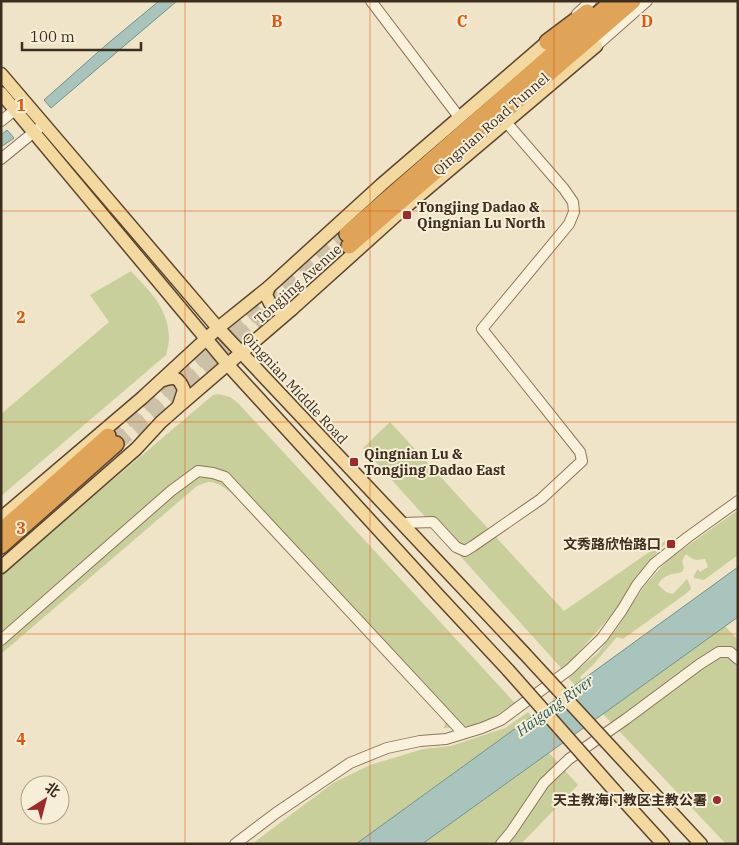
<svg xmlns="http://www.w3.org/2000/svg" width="739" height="845" font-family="'IBM Plex Serif','Noto Sans SC',serif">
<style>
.green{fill:#c9cf9b}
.water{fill:#a9c4bc;stroke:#6f938a}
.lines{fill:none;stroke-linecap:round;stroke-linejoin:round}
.highway-tunnel{stroke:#ccc0a6;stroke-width:15;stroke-dasharray:15 8;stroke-linecap:butt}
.minor-casing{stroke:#8d765c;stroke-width:12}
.major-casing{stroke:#5b4430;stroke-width:15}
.highway-casing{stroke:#5b4430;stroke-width:18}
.minor{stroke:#faf1dc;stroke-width:10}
.major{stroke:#f3d9a0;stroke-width:12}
.highway{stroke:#e0a458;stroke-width:15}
.major-bridge-casing{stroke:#5b4430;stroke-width:15;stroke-linecap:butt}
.major-bridge{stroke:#f3d9a0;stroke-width:12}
.grid{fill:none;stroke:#df570d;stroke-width:1;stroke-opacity:0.55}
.poi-dot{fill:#9e2a2b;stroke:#f7eed8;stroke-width:2}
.labels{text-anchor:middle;stroke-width:4;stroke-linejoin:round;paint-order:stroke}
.street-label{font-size:14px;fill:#3d2e20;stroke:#f7eed8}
.poi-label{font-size:14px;font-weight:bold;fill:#3d2e20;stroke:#f7eed8;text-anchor:start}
.water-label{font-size:15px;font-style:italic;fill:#2f5d5a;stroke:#f7eed8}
.grid-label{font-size:16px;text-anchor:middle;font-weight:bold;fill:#df570d;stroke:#f7eed8;stroke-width:4;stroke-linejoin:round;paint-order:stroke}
</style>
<rect width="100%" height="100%" fill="#f0e4c8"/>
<g class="green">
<path d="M131,271c19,21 38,37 38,68 0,5 -2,11 -3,16l-165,141v-82l108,-92 -19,-27z"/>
<path d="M218,394l12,3 8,6 277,300 -26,17 -17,6 -28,2 1,-5 -4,-7 -187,-202c-10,-10 -31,-33 -46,-32 -4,1 -8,3 -11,4l-196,168v-82l113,-93 99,-84z"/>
<path d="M390,422l174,189 107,-74 -27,30 -30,45 -37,42 -15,15 -199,-221z"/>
<path d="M738,510v45l-34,25 -10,-2v-3l4,-6 2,3 8,-5 -3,-8c-10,1 -11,2 -19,-5l-4,7 2,7 -2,4c-9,2 -20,3 -24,13l8,7 7,2 14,-15 3,6 1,4 -7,6 -61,44 -6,-2 -24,28 -13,12 2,3 -7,5 -7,-7 30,-25 19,-25 28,-43 22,-24 19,-14z"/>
<path d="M725,626l13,14v204h-12l-123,-130z"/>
<path d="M528,712l4,4 -176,128h-104l81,-61 37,-18 53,-16 28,-3 54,-18z"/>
<path d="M549,753l29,32 -57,59h-99z"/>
</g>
<g class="water">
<path d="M159,1h18l-126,107 -7,-8 62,-55z"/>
<path d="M7,130l7,8 -13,9v-12z"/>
<path d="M738,567v50l-316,227h-66z"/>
</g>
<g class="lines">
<g class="highway-tunnel">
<path d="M108,436l235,-198"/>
<path d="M116,444l195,-166"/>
</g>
<g class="minor-casing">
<g id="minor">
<path d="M371,1l88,116"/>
<path d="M577,14l14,-13"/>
<path d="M596,46l51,-45"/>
<path d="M1,121l19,-15"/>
<path d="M1,159l38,-31"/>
<path d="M402,523l31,-1 23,25 9,4 8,-5 68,-47 41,-38 -2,-9 -98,-123 87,-105 5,-12 -1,-10 -9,-13 -58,-67"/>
<path d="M1,640l170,-149 27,-20 15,2 12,4 238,256"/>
<path d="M235,844l41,-31 74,-50 37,-15 33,-7 26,-2 36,-11 19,-8 69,-51 32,-31 20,-28 15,-25 17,-21 34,-27 50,-36"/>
<path d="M501,844l10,-12 33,-49 25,-24 57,-40 74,-55 19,-12h11l8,7"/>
</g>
</g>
<g class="major-casing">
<g id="major">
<path d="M1,74l217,254 306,325"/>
<path d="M1,93l227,272 211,231 69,74"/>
<path d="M269,287l-3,8 4,8 8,7 14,-1"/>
<path d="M163,380c13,-4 16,-2 21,10l-5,15"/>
<path d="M1,518l141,-120 76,-70 51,-41 112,-102 166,-143"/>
<path d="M1,567l135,-118 25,-27 17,-15 114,-98 110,-99 194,-164"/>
<path d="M633,771l68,73"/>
<path d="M614,790l49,54"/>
</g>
</g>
<g class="highway-casing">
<g id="highway">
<path d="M547,42l40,-30"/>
<path d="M347,234l266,-233"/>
<path d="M349,246l284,-245"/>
<path d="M1,531l107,-95"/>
<path d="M1,546l115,-102"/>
</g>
</g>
<use href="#minor" class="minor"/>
<use href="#major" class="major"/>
<use href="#highway" class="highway"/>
<g class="major-bridge-casing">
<g id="major-bridge">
<path d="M524,653l109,118"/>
<path d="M508,670l106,120"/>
</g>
</g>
<use href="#major-bridge" class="major-bridge"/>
</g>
<path class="grid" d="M185,1v843M370,1v843M554,1v843M1,211h737M1,422h737M1,634h737"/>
<g class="poi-dot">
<rect x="402" y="210" width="10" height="10" rx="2.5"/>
<rect x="349" y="457" width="10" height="10" rx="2.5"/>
<rect x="666" y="539" width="10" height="10" rx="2.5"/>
<circle cx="717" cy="800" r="5"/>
</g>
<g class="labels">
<g class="street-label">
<text transform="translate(491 124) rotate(-41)" y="5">Qingnian Road Tunnel</text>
<text transform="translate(298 284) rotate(-42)" y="5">Tongjing Avenue</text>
<text transform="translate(295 388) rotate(47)" y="5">Qingnian Middle Road</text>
</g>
<g class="poi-label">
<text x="417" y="212">Tongjing Dadao &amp;<tspan x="417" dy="16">Qingnian Lu North</tspan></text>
<text x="364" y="459">Qingnian Lu &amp;<tspan x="364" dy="16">Tongjing Dadao East</tspan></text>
<text x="661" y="549" text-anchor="end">文秀路欣怡路口</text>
<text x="707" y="805" text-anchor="end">天主教海门教区主教公署</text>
</g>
<g class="water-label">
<text transform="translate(555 706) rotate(-36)" y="5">Haigang River</text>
</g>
</g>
<g class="grid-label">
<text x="277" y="27">B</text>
<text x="462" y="27">C</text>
<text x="647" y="27">D</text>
<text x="21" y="111">1</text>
<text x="21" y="323">2</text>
<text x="21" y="534">3</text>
<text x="21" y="745">4</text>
</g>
<rect width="739" height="845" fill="none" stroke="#3d2e20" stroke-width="5"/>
<g transform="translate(45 800) rotate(36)"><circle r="24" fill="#f7eed8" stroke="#ada18e"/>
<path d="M0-4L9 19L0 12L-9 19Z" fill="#9e2a2b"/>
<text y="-8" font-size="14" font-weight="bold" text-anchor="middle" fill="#3d2e20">北</text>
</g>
<path d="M22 42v8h119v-8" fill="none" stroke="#3d2e20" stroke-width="2.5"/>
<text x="30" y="42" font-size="15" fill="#3d2e20" stroke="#f7eed8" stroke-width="4" paint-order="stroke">100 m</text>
</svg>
